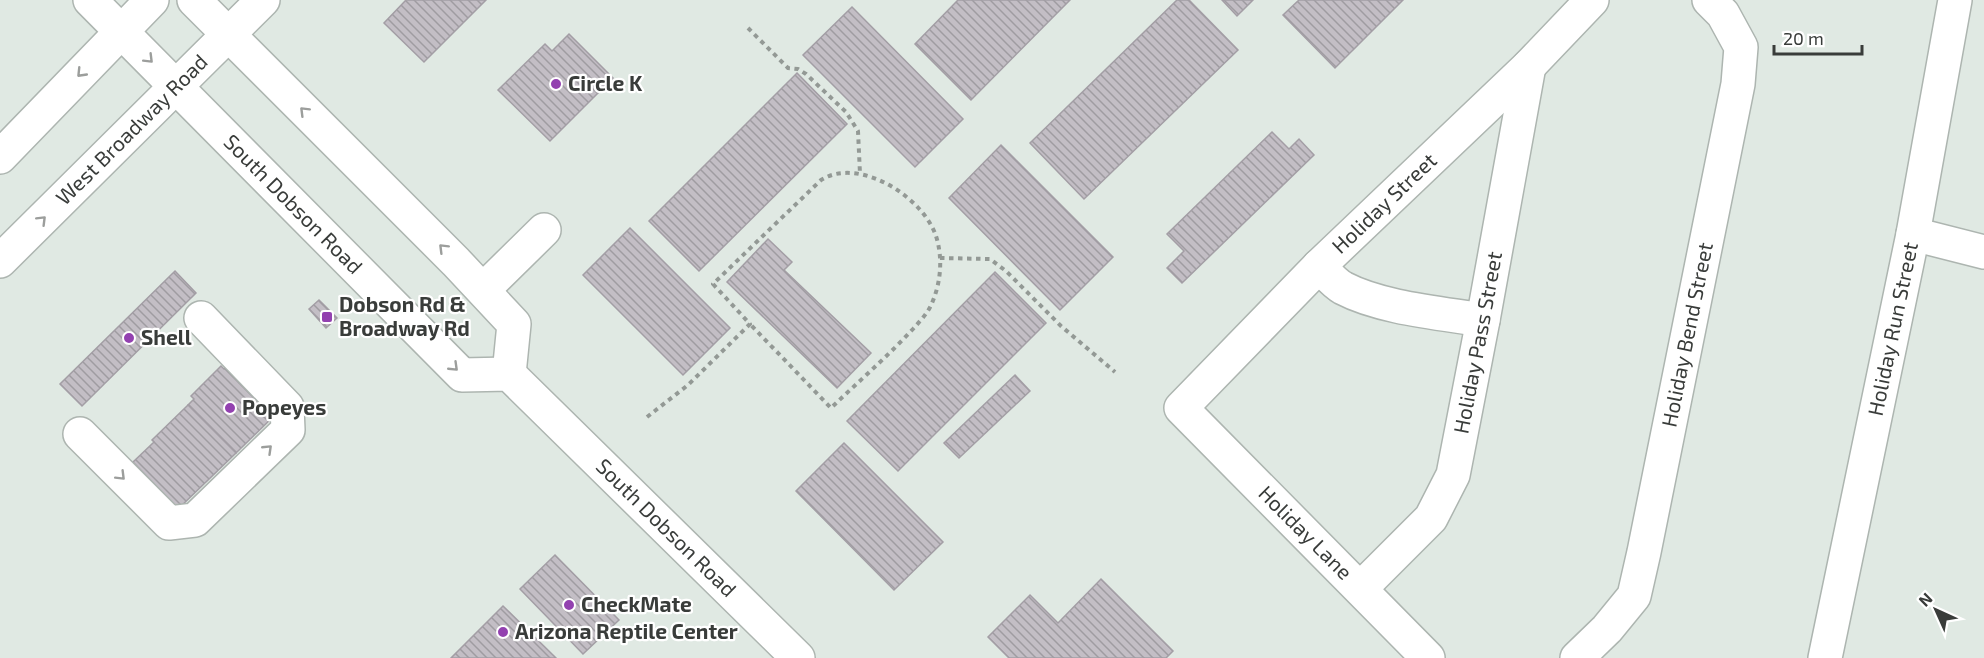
<svg xmlns="http://www.w3.org/2000/svg" width="1984" height="658" font-family="'Exo 2',sans-serif">
<style>
.building{fill:url(#building-back-hatch);stroke:#a39ea5;stroke-width:1.5}
.lines{fill:none;stroke-linecap:round;stroke-linejoin:round}
.minor-casing{stroke:#adb5b0;stroke-width:36}
.major-casing{stroke:#adb5b0;stroke-width:36}
.path{stroke:#939995;stroke-width:4;stroke-dasharray:4.5 4.5;stroke-linecap:butt}
.minor{stroke:#fff;stroke-width:33}
.major{stroke:#fff;stroke-width:33}
.oneway{stroke:#9c9e9c}
.poi-dot{fill:#9341b0;stroke:#fff;stroke-width:2}
.labels{text-anchor:middle;stroke-width:4.5;stroke-linejoin:round;paint-order:stroke}
.poi-label{font-size:21px;font-weight:bold;fill:#393c3a;stroke:#fff;text-anchor:start}
.street-label{font-size:21px;fill:#393c3a;stroke:#fff}
</style>
<defs>
<pattern id="building-back-hatch" width="6" height="6" patternUnits="userSpaceOnUse" patternTransform="scale(1.5)"><rect width="6" height="6" fill="#c3bec5"/><path d="M-1 5l2 2M0 0l6 6M5-1l2 2" fill="none" stroke="#9f9ca1"/></pattern>
</defs>
<rect width="100%" height="100%" fill="#e0e9e3"/>
<g class="building">
<path d="M406,0h80l-62,62 -40,-39z"/>
<path d="M958,0h112l-99,100 -56,-56z"/>
<path d="M1177,0h12l49,50 -154,149 -54,-56z"/>
<path d="M1222,0h31l-16,16z"/>
<path d="M1299,0h104l-68,68 -52,-53z"/>
<path d="M852,7l111,112 -48,48 -112,-112z"/>
<path d="M569,34l44,44 -63,63 -52,-51 47,-46 7,7z"/>
<path d="M797,73l50,51 -148,147 -50,-50z"/>
<path d="M1272,132l17,17 10,-10 15,16 -132,128 -15,-15 17,-17 -17,-17z"/>
<path d="M1001,145l112,112 -53,53 -111,-112z"/>
<path d="M630,228l100,100 -47,47 -100,-100z"/>
<path d="M768,239l24,23 -8,8 87,83 -34,35 -110,-106z"/>
<path d="M175,271l21,22 -114,113 -22,-22z"/>
<path d="M995,272l51,51 -148,148 -51,-50z"/>
<path d="M319,300l18,18 -11,10 -17,-19z"/>
<path d="M230,363l47,50 -41,40 -48,-48 6,-6 -3,-3 30,-30 3,3z"/>
<path d="M1015,375l15,16 -71,67 -15,-15z"/>
<path d="M188,405l48,48 -58,56 -45,-47 21,-20 -2,-2z"/>
<path d="M844,443l99,99 -49,48 -98,-99z"/>
<path d="M555,555l64,65 -36,34 -63,-65z"/>
<path d="M1101,579l72,72 -7,7h-157l-21,-21 42,-42 28,28z"/>
<path d="M503,606l53,52h-105z"/>
</g>
<g class="lines">
<g class="minor-casing">
<g id="minor">
<path d="M1913,234l71,18"/>
<path d="M1319,266c7,7 15,17 24,22 38,20 97,25 140,32"/>
<path d="M483,290l61,-60"/>
<path d="M80,434l89,89 26,-3 93,-90 -1,-23 -86,-89"/>
<path id="s1" d="M1361,588l70,-70 22,-43 30,-155 46,-254"/>
<path id="s2" d="M1428,658l-247,-250 138,-142 210,-200 63,-66"/>
<path id="s3" d="M1577,658l30,-29 27,-33 10,-44 94,-468 3,-37 -18,-33 -14,-14"/>
<path id="s4" d="M1825,658l88,-424 42,-234"/>
</g>
</g>
<g class="major-casing">
<g id="major">
<path id="s5" d="M90,0l372,375 47,-1 289,284"/>
<path d="M194,0l262,262 58,62 -5,50"/>
<path d="M0,157l152,-157"/>
<path id="s6" d="M0,261l263,-261"/>
</g>
</g>
<g class="path">
<path d="M748,28l40,40 10,1 8,5 40,38 12,19 2,43"/>
<path d="M940,258l50,1 16,12 55,55 54,46"/>
<path d="M647,417l41,-32 62,-61 -37,-40 108,-104c38,-24 102,17 115,56 7,22 5,46 -4,67 -4,10 -12,18 -19,26 -26,28 -55,53 -82,79l-81,-84"/>
</g>
<use href="#minor" class="minor"/>
<use href="#major" class="major"/>
</g>
<defs><path id="oneway-chevron" d="M-2-3.5L2.5 0L-2 3.5" fill="none" stroke-width="1.6" stroke-linecap="round" stroke-linejoin="round" transform="scale(1.5)"/></defs>
<g class="oneway">
<use href="#oneway-chevron" transform="translate(149 59) rotate(45)"/>
<use href="#oneway-chevron" transform="translate(81 73) rotate(134)"/>
<use href="#oneway-chevron" transform="translate(304 111) rotate(-135)"/>
<use href="#oneway-chevron" transform="translate(42 220) rotate(-45)"/>
<use href="#oneway-chevron" transform="translate(443 248) rotate(-135)"/>
<use href="#oneway-chevron" transform="translate(454 367) rotate(44)"/>
<use href="#oneway-chevron" transform="translate(268 449) rotate(-44)"/>
<use href="#oneway-chevron" transform="translate(121 476) rotate(45)"/>
</g>
<g class="poi-dot">
<circle cx="556" cy="84" r="6"/>
<rect x="321" y="311" width="12" height="12" rx="3"/>
<circle cx="129" cy="338" r="6"/>
<circle cx="230" cy="408" r="6"/>
<circle cx="569" cy="605" r="6"/>
<circle cx="503" cy="632" r="6"/>
</g>
<g class="labels">
<g class="poi-label">
<text x="568" y="91">Circle K</text>
<text x="339" y="312">Dobson Rd &amp;<tspan x="339" dy="24">Broadway Rd</tspan></text>
<text x="141" y="345">Shell</text>
<text x="242" y="415">Popeyes</text>
<text x="581" y="612">CheckMate</text>
<text x="515" y="639">Arizona Reptile Center</text>
</g>
<g class="street-label">
<text dy="7" stroke="none"><textPath href="#s6" startOffset="186">West Broadway Road</textPath></text>
<text dy="7" stroke="none"><textPath href="#s2" startOffset="640">Holiday Street</textPath></text>
<text dy="7" stroke="none"><textPath href="#s5" startOffset="288">South Dobson Road</textPath></text>
<text dy="7" stroke="none"><textPath href="#s4" startOffset="336">Holiday Run Street</textPath></text>
<text dy="7" stroke="none"><textPath href="#s3" startOffset="351">Holiday Bend Street</textPath></text>
<text dy="7" stroke="none"><textPath href="#s1" startOffset="282">Holiday Pass Street</textPath></text>
<text dy="7" stroke="none"><textPath href="#s5" startOffset="795">South Dobson Road</textPath></text>
<text transform="translate(1305 533) rotate(45)" y="7">Holiday Lane</text>
</g>
</g>
<g transform="translate(1936 610) rotate(315)" stroke="#ffffff" stroke-width="4.5" paint-order="stroke">
<path d="M0-4.5L10 22L0 15L-10 22Z" fill="#393c3a"/>
<text y="-9" font-size="16" font-weight="bold" text-anchor="middle" fill="#393c3a">N</text>
</g>
<path d="M1774 45v9h88v-9" fill="none" stroke="#393c3a" stroke-width="3"/>
<text x="1783" y="45" font-size="18" fill="#393c3a" stroke="#ffffff" stroke-width="4.5" paint-order="stroke">20 m</text>
</svg>
